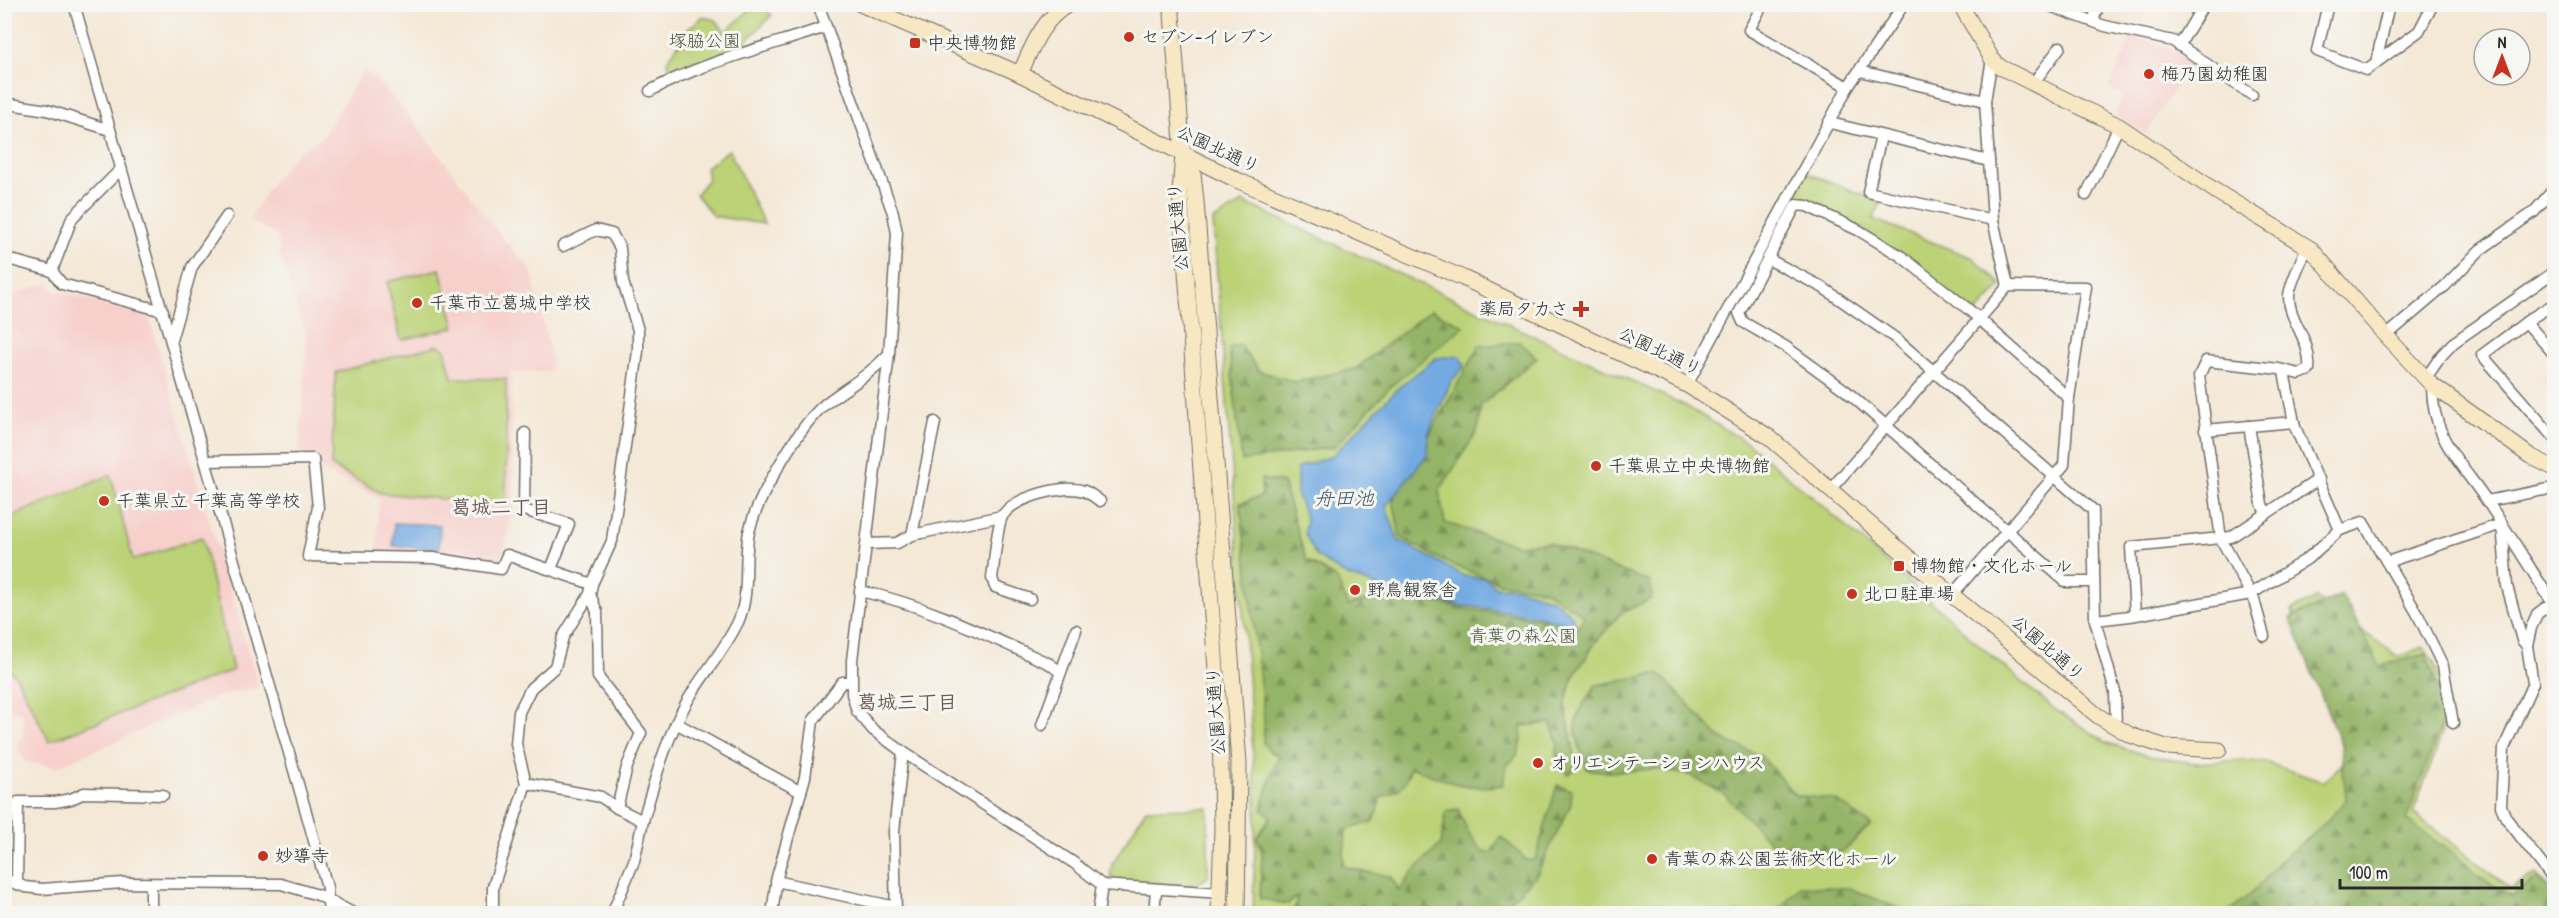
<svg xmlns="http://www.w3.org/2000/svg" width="2559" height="918" font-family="'Patrick Hand','Klee One',sans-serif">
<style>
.built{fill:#f7d0cc}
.green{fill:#bbd277;stroke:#737e51;stroke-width:1.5}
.forest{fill:url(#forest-firs);stroke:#60704a;stroke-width:1.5}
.water{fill:#73aae2;stroke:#4f6a86;stroke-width:1.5}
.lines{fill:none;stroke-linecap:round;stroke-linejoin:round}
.street-casing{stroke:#716d67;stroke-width:13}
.secondary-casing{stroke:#716d67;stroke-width:17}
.street{stroke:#fff;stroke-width:10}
.secondary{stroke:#f7e8c3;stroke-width:15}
.poi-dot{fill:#c8321e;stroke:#f6f6f2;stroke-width:2}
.labels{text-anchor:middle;stroke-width:6;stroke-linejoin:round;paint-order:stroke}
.poi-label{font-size:18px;fill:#2b2b2b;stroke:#f6f6f2;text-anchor:start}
.park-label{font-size:18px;fill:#4f553e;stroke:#f6f6f2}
.street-label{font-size:18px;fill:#2b2b2b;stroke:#f6f6f2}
.water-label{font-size:20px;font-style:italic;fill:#44576b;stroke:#f6f6f2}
.neighbourhood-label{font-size:20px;font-weight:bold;fill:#6f5a53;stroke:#f6f6f2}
</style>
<defs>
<pattern id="forest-firs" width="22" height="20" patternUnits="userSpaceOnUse" patternTransform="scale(1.5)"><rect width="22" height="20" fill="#94b468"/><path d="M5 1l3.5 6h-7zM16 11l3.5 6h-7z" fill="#799356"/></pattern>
</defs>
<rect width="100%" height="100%" fill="#f6f6f2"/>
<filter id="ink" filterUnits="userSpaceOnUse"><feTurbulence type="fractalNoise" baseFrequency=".0167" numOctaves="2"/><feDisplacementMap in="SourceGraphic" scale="12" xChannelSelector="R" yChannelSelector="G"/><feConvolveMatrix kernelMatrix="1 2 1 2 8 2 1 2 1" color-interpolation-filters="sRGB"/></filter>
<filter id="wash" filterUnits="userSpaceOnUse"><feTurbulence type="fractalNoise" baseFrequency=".008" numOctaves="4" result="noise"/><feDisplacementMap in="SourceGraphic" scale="24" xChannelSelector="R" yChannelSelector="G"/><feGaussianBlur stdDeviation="1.35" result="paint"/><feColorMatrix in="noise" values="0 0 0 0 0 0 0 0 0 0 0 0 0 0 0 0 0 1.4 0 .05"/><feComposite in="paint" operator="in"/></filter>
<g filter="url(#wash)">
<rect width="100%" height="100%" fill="#f4e8d6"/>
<g class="built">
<path d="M897,5h43l-28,6z"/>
<path d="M2132,36l36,11 24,14 -46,73 -31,-18 9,-21 -15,-7z"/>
<path d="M363,71l17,12 38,44 85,112 28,30 21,92 -2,11 -39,1 2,135 -13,58 -123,-13 2,-54 -61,-32 1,-11 -20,-1 8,-118 -27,-80 -2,-22 -29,-15 21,-35 27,-33 25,-14z"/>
<path d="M49,282l3,8 96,25 111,372 -40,9 -162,71 -32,-5 -8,-14 6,-12v-22l-13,-6h-5v-409z"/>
</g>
<g class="green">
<path d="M755,5h6l11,10 -26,26v10l-72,25 -7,-15 22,-33 13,-11 14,3 9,12z"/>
<path d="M729,150l35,74 -51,-8 -17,-22 12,-15 -2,-12z"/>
<path d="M1805,172l76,30 -8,17 100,39 29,27 -26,28 -116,-85 -67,-32z"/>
<path d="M1243,202l441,203 64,38 75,63 171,152 63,53 48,31 43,14 46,7 49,-3 25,3 55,19 29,-27 -60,-145 24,-12 83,59 24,-10 11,15 14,49 -11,37 -24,65 98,76 25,-15 18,19v20h-1301l3,-107 -6,-103 -37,-482z"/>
<path d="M440,269l15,58 -54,13 -14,-58z"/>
<path d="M438,345l7,4 7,29 54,1v126l-125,-12 -50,-27 5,-94z"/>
<path d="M111,475l22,85 69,-23 31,133 -184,71 -33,-65 -11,-9v-148z"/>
<path d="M1208,808v69l-13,8 -85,-3 2,-18 34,-55z"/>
</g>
<g class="forest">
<path d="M1431,310l33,16 -72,59 -58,62 -92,14 -13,-113 11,-3 19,26 36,11 60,-13z"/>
<path d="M1520,342l17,16 -56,47 -4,27 -38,59 6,32 72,22 31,-3 102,40 2,16 -32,16 -25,29 -23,36 -7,26 12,62 -9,7 -12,-15 2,-16 -8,-20 -29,3 1,14 -5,15 -11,12 -3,18c-39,6 -57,-4 -92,-18 -6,21 -12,24 -31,31l-2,13 -5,11 -27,8 -3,35c15,8 32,7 49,12l7,14 13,-18 29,-29 5,-33 12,-2 10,23 15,20 8,1 10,-16 26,23h8l22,-75 14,5v14l-34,70 -39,39h-205l5,-17 -10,8 -28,-5 2,-47 -5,-14 14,-22 -9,-6 10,-38 7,-17 -8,-3 -8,-9 1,-26 -24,-214 22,-7 -1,-17 22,4 23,77 31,19 11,27 37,-11 19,1 69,14 90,11 13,9 8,-14 -39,-26 -45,-7 -55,-21 -45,-25 -7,-37 86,-154z"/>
<path d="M2342,595l38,71 46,-12 20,58 -40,108 59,42 10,12 37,22 26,-18 16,15v20h-327l29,-24 22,-27 41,-33 27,-29 -5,-55 -51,-127z"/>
<path d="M1659,673l61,65 41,18 34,39 41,5 35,25 -28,26 -20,5 -31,-2 -21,-11 -48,-50 -34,-18 -34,-6 -46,3 -22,-3c-15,-45 -18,-44 9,-84z"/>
<path d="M1800,886l49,2 62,25h-135z"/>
</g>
<g class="water">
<path d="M1460,356l5,10 -14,16 -23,53 -1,20 -41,51 12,34 66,36 21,2 11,9 21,1 35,11 18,14 6,12 -1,3 -35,-12 -82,-11 -67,-14 -46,-16 -29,-19 -11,-22 1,-15 -9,-24v-27l35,-12 66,-68 38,-30z"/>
<path d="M394,523l46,2 -1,24 -46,-3z"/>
</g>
</g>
<g filter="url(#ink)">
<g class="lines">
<g class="street-casing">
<g id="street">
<path d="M74,4l232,808 21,75 2,27"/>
<path d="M818,4l75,209 4,20 -8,121 -37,306v34l5,17 16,19 30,22 171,111 28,22 119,8"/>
<path d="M1763,4l-14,26 99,57"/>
<path d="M2044,4l61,22 68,15 79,54"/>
<path d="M2328,4l-11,47 49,19 53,-39 14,-27"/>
<path d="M2093,21l6,-17"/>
<path d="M2179,46l25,-42"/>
<path d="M1992,59l-7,42 8,119 15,66"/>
<path d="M2376,63l13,-59"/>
<path d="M1860,71l125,30"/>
<path d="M2032,85l28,-38"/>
<path d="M650,91c55,-30 117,-44 176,-64"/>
<path d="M4,103l43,7 63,20"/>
<path d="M1830,123l159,38"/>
<path d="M1881,136l-13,56 125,28"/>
<path d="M2086,195l33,-69"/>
<path d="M4,258l48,13 20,-53 49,-49"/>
<path d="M1768,259l54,28 73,51 198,172 2,110 20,72 1,34"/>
<path d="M52,271l10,13 101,27"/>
<path d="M2554,304l-21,13 -51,38 72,83"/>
<path d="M2526,322l28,32"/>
<path d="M2386,336l59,-50 35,-36 54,-38 20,-23"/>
<path d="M171,340l21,-73 35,-51"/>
<path d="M2284,372l11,55 45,103"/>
<path d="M2426,378l15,-22 12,-13 101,-71"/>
<path d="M1687,385l161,-298 56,-83"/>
<path d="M2432,385c0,56 31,79 59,122 22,33 42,66 63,98"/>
<path d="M2069,398l-101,-89 -67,-53 -43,-26 -51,-24 -11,-1 -57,108 4,9 43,25 59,43 221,192h28"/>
<path d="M2249,426l13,78 4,10"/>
<path d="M2205,430l89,-8"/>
<path d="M525,433l-1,77 45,14 -18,45"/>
<path d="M206,461l107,-2 5,48 -10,49 125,2 68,11 6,-14 85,29"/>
<path d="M1830,490l178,-204 78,1 -17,111 -5,67 -112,130"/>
<path d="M2487,501l67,-13"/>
<path d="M912,535l23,-113"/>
<path d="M867,544l30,-1 15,-8 90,-19"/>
<path d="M2387,562l115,-38 5,62 15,54 5,6"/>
<path d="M860,591c67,14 128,45 190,73l10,8"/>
<path d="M590,594l7,18 1,65 43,56 -14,34 -10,41"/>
<path d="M1030,599l-35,-12 -3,-9c2,-12 5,-55 11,-63 12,-18 61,-31 81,-24 6,2 11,7 16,10"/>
<path d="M2554,605l-9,3 -8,6 -6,14 -4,18 6,37 -29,65 -3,58 5,12 48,62"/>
<path d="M2135,615l-4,-68 100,-10 88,-58"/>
<path d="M2095,620l35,-4 121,-22 56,-35 33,-29 23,-8 54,91 26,53 10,57"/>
<path d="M2264,636l-10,-36 -33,-61 -22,-163 7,-15 73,8 20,5 10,-4c3,-30 -21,-50 -20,-74 1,-13 13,-36 18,-50"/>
<path d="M676,723l125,69"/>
<path d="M1042,725l34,-95"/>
<path d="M526,783l75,14 16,11 26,13c13,-46 25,-90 51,-131 15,-23 32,-43 44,-68 13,-29 5,-61 11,-90 8,-34 52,-111 80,-131 22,-16 41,-27 60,-47"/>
<path d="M4,879l21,8 17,2 81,-6 158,1 37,11 37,19"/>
<path d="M776,881l120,26"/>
<path d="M17,884l1,-82h37l16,-3 13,-6 79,2"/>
<path d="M151,914v-30"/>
<path d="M493,914v-27l33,-104 -10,-39 3,-32 12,-24 24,-21 8,-30 27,-43 2,-10 20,-43 26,-190v-21l-15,-48 -3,-34 -8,-14 -16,-4 -33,16"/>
<path d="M612,914l22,-53 9,-40"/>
<path d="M772,914l5,-37 28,-100 8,-56 29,-39h8"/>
<path d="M896,914l-2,-83 9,-79"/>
<path d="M1098,914l4,-29"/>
<path d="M1154,914l2,-24"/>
</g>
</g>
<g class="secondary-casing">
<g id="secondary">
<path d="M860,4l160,70 219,107 224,97 224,107 82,52 183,158 146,121 32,19 36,12 53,3"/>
<path d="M1960,4l32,55 8,8 119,59 98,66 94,57 75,87 46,49 98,71 24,12"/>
<path d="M1172,14l11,141 -3,37 40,530 2,106 -3,86"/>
<path d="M1020,74c12,-27 22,-55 49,-70"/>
<path d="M1183,155l10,18 3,28 43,562 -2,151"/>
</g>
</g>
<use href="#street" class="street"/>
<use href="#secondary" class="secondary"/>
</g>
</g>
<g class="poi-dot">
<circle cx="1129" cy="37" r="6"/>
<rect x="909" y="37" width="12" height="12" rx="3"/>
<circle cx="2149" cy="74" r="6"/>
<circle cx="417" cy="303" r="6"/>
<path d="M1578 300h6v6h6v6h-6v6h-6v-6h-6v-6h6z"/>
<circle cx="1596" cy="466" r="6"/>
<circle cx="104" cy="501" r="6"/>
<rect x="1893" y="560" width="12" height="12" rx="3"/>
<circle cx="1355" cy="590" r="6"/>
<circle cx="1852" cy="594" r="6"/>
<circle cx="1538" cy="763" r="6"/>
<circle cx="263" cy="856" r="6"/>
<circle cx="1652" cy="859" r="6"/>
</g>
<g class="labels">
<g class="poi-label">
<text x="1141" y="43">セブン-イレブン</text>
<text x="927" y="49">中央博物館</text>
<text x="2161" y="80">梅乃園幼稚園</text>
<text x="429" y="309">千葉市立葛城中学校</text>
<text x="1569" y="315" text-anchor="end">薬局タカさ</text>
<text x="1608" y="472">千葉県立中央博物館</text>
<text x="116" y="507">千葉県立 千葉高等学校</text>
<text x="1911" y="572">博物館・文化ホール</text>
<text x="1367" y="596">野鳥観察舎</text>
<text x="1864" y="600">北口駐車場</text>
<text x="1550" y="769">オリエンテーションハウス</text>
<text x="275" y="862">妙導寺</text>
<text x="1664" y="865">青葉の森公園芸術文化ホール</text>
</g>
<g class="park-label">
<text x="705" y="47">塚脇公園</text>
<text x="1523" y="642">青葉の森公園</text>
</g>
<g class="street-label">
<text transform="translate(1218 149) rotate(25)" y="6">公園北通り</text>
<text transform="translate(1178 227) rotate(-95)" y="6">公園大通り</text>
<text transform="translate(1660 351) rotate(26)" y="6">公園北通り</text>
<text transform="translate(2048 648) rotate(41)" y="6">公園北通り</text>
<text transform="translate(1216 711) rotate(-94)" y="6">公園大通り</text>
</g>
<g class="water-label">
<text x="1344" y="505">舟田池</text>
</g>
<g class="neighbourhood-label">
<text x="501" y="514">葛城二丁目</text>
<text x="907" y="709">葛城三丁目</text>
</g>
</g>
<rect width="2559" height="918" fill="none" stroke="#f6f6f2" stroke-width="24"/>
<g transform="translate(2502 57)"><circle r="28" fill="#f6f6f2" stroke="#a5a5a2" stroke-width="1.5"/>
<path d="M0-4.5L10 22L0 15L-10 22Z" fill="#c8321e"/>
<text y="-9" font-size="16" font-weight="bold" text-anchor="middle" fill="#2b2b2b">N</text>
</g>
<path d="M2340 879v9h182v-9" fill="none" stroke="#2b2b2b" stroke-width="3"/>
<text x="2349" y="879" font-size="18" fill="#2b2b2b" stroke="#f6f6f2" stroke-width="4.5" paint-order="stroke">100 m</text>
</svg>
